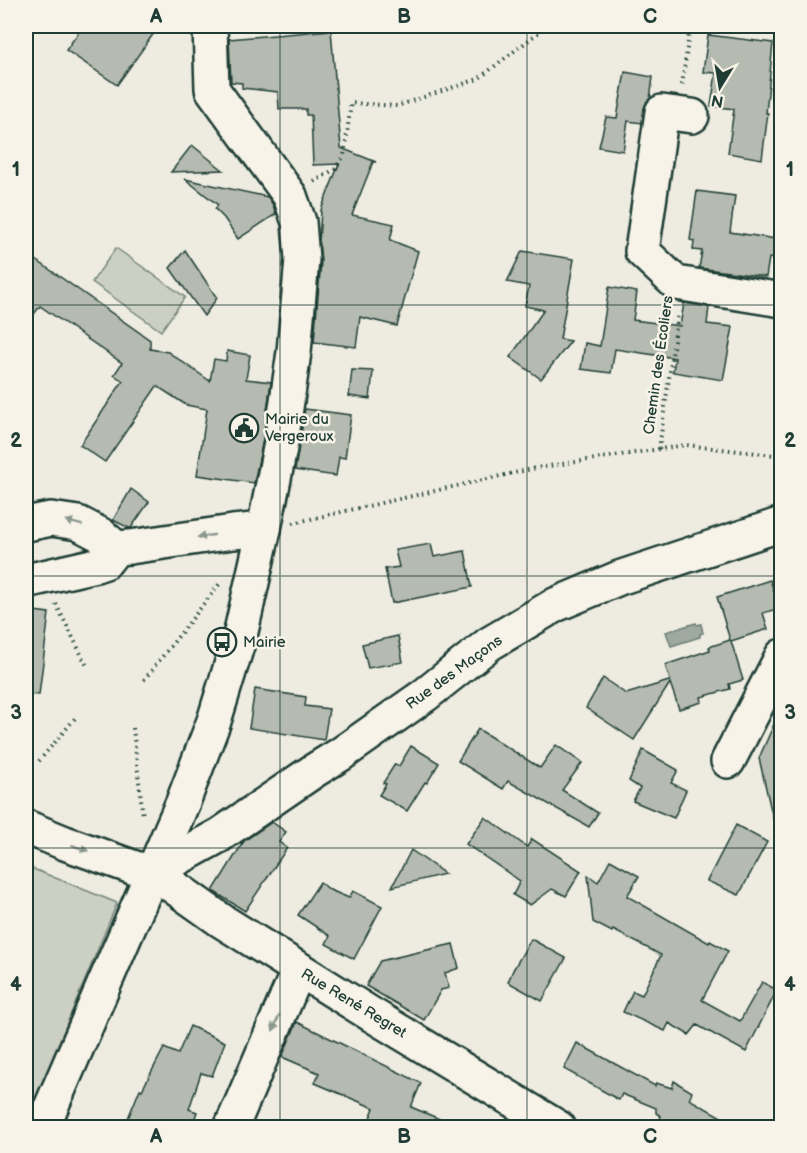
<svg xmlns="http://www.w3.org/2000/svg" width="807" height="1153" font-family="'Balsamiq Sans',sans-serif">
<style>
.green{fill:#cccfc4;stroke:#76867c;stroke-width:1.5}
.water{fill:#9fa99f;stroke:#6c7e74;stroke-width:1.5}
.building{fill:#b5bbb0;stroke:#1f3d34;stroke-width:1.5}
.lines{fill:none;stroke-linecap:round;stroke-linejoin:round}
.minor-casing{stroke:#1f3d34;stroke-width:38}
.path{stroke:#1f3d34;stroke-width:4;stroke-dasharray:1.5 4.5;stroke-linecap:butt}
.minor{stroke:#f7f3e8;stroke-width:33}
.oneway{fill:#8b988e}
.grid{fill:none;stroke:#1f3d34;stroke-width:1.5;stroke-opacity:0.55}
.labels{text-anchor:middle;stroke-width:5;stroke-linejoin:round;paint-order:stroke}
.street-label{font-size:15px;fill:#1f3d34;stroke:#f7f3e8}
.poi-label{font-size:15px;fill:#1f3d34;stroke:#f7f3e8;text-anchor:start}
.neatline{fill:none;stroke:#1f3d34;stroke-width:2}
.grid-label{font-size:20px;text-anchor:middle;font-weight:bold;fill:#1f3d34}
</style>
<rect width="100%" height="100%" fill="#eeece1"/>
<filter id="ink" filterUnits="userSpaceOnUse"><feTurbulence type="fractalNoise" baseFrequency=".0167" numOctaves="2"/><feDisplacementMap in="SourceGraphic" scale="12" xChannelSelector="R" yChannelSelector="G"/><feConvolveMatrix kernelMatrix="1 2 1 2 8 2 1 2 1" color-interpolation-filters="sRGB"/></filter>
<g filter="url(#ink)">
<g class="green">
<path d="M116,248l69,49 -24,34 -69,-49z"/>
<path d="M26,866l91,37 -91,219z"/>
</g>
<path class="water" d="M696,623l1,2 4,-1 2,9 -3,1v3l-29,9 -5,-14z"/>
<g class="building">
<path d="M83,26h76l-42,59 -51,-35z"/>
<path d="M331,30l10,118 35,14h-3l-21,53 42,9 -4,16 28,11 -21,75 -37,-9 -4,30 -42,-5 7,-81 -2,-19 2,-32 18,-46 -26,1 -2,-50h-5v-6h-27l-1,-17 -36,-4v-5l-11,-1 -2,-43z"/>
<path d="M708,35l65,8 -7,70h2l-6,46 -34,-6 6,-44 -23,-3 5,-33 -13,-1z"/>
<path d="M625,72l28,5 -3,22 -3,2 -3,8 -2,14 -14,-2 -5,30 -24,-4 7,-30 11,1z"/>
<path d="M192,145l31,25 -52,2z"/>
<path d="M185,179l83,18 5,8 3,9 -38,25 -14,-21 -9,-9 3,-4z"/>
<path d="M697,191l38,5 -5,36 52,8v20l-13,-2 -3,19 -67,-9 3,-17 -9,-1 1,-9 -4,-1z"/>
<path d="M185,250l32,48 -13,18 -34,-48z"/>
<path d="M522,251l52,8 -14,80 11,2 -30,38 -31,-22 34,-47 -19,-4 4,-20 -22,-4z"/>
<path d="M26,253l124,87v9l18,3 42,29 4,-22 12,2 1,-10 23,4 -4,24 25,3 -8,58 -9,43 -57,-8 10,-66 -21,-4 -29,-19 -52,76 -25,-17 43,-64 -9,-6 8,-12 -82,-57 -14,19z"/>
<path d="M609,287l28,5 -4,28 47,6 4,-23 25,4 -2,17 26,3 -10,53 -50,-8 2,-14 -60,-9 -4,24 -30,-4 4,-26 15,3z"/>
<path d="M352,370l21,1 -3,28 -21,-3z"/>
<path d="M305,409l46,6 -6,43 -6,-1 -3,19 -41,-6z"/>
<path d="M131,489l18,13 -18,26h-2l-16,-8z"/>
<path d="M431,544l3,13 31,-6 7,36 -80,16 -7,-34 14,-2 -4,-17z"/>
<path d="M770,580l10,28 -17,5 5,16 -37,12 12,39 -14,4 1,5 -29,8 1,5 -23,7 -9,-26 -36,57 -48,-32 17,-30 23,16 43,-13 1,-1 -5,-15 45,-15 -1,-3 21,-7 -13,-43z"/>
<path d="M26,610l23,3 -10,82 -13,-1z"/>
<path d="M398,636l5,26 -35,6 -6,-24z"/>
<path d="M255,689l51,8 -1,9 24,3 -5,31 -75,-12z"/>
<path d="M782,706v112l-9,1 -14,-61z"/>
<path d="M478,729l62,39 16,-23 26,18 -20,27 36,23 -9,14 -81,-46 -5,8 -45,-28z"/>
<path d="M411,746l28,17 -12,20 -2,-1 -18,29 -28,-16 7,-11 -3,-1 12,-19 4,2z"/>
<path d="M643,750l35,20 -7,13 15,7 -12,28 -41,-17 7,-13 -11,-7z"/>
<path d="M485,817l42,30 5,-8 49,32 -15,25 -14,-7 -22,16 -17,-10 7,-14 -54,-37z"/>
<path d="M272,822l14,10 -7,10 8,6 -42,63 -32,-20 31,-50z"/>
<path d="M736,825l31,17 -28,53 -32,-14z"/>
<path d="M411,850l34,24 -53,13z"/>
<path d="M610,860l29,16 -12,20 82,47 1,-2 18,10 -26,49 38,21 22,-39 15,8 -31,62 -49,-27 -8,10 -20,-12 -4,8 -42,-19 10,-21 9,4 19,-40 -48,-25 -1,2 -19,-10 -5,-47 10,7z"/>
<path d="M320,882l10,8 19,8 4,-7 29,15 -28,53 -28,-15 4,-8 -32,-21z"/>
<path d="M531,939l35,19 -24,43 -34,-19 5,-12z"/>
<path d="M453,944l6,24 -14,5 4,15 -8,2 -17,30 -58,-34 14,-25z"/>
<path d="M297,1022l124,61 -10,24 50,21h-95l8,-20 -59,-25 4,-10 -37,-16z"/>
<path d="M190,1026l35,16 -13,34 -11,-3 -12,36 8,3 -6,16h-67l16,-39 2,1 22,-42 14,6z"/>
<path d="M577,1043l78,43 1,-3 16,5 2,-7 18,11 -3,7 52,29h-59l-4,-3 -1,3h-20l4,-12 -5,-3v-5l-34,-14 -3,6 -55,-31z"/>
</g>
<g class="lines">
<g class="minor-casing">
<g id="minor">
<path d="M692,116l-30,-4 -20,139 34,32 106,17"/>
<path d="M26,524l25,-5 27,4 23,12 15,13"/>
<path d="M26,581l70,-16 9,-3 11,-14 14,-1 103,-15 31,-3"/>
<path d="M728,761l54,-105"/>
<path d="M26,827l39,16 70,25 18,4 69,49 147,92 190,115"/>
<path d="M153,872l67,-37 95,-65 26,-16 84,-59 64,-51 66,-39 64,-27 163,-54"/>
<path d="M42,1128l141,-326 31,-81 26,-85 24,-107 17,-86 13,-91 8,-93 -3,-37 -9,-26 -78,-107 -2,-63"/>
<path d="M231,1128l68,-159"/>
</g>
</g>
<g class="path">
<path d="M682,85l8,-59"/>
<path d="M314,182l21,-13 9,-13 7,-53 46,3 81,-27 69,-53"/>
<path d="M659,449l19,-136"/>
<path d="M293,523l243,-55 150,-23 88,10 8,3"/>
<path d="M56,604l32,64"/>
<path d="M144,680l77,-98"/>
<path d="M133,728l10,89"/>
<path d="M39,761l38,-45"/>
</g>
<use href="#minor" class="minor"/>
</g>
<defs><path id="oneway-solid" d="M-6-.8H1V-3.2L6.5 0L1 3.2V.8H-6Z" transform="scale(1.5)"/></defs>
<g class="oneway">
<use href="#oneway-solid" transform="translate(74 523) rotate(-165)"/>
<use href="#oneway-solid" transform="translate(206 536) rotate(172)"/>
<use href="#oneway-solid" transform="translate(80 848) rotate(20)"/>
<use href="#oneway-solid" transform="translate(276 1023) rotate(113)"/>
</g>
</g>
<path class="grid" d="M280,26v1102M527,26v1102M26,305h756M26,576h756M26,848h756"/>
<defs>
<g id="civic-ring" transform="scale(1.5)"><circle r="9.5" fill="#f7f3e8" stroke="#1f3d34" stroke-width="1.5"/><path d="M-.6-6.5H3V-4.5H.6V-3L4-1V1h2V6H-6V1h2V-1L-.6-3ZM-1.2 2.5V6h2.4V2.5Z" fill="#1f3d34"/></g>
<g id="bus-ring" transform="scale(1.5)"><circle r="9.5" fill="#f7f3e8" stroke="#1f3d34" stroke-width="1.5"/><path d="M-5-6H5V4H4V6H2V4H-2V6H-4V4H-5ZM-3.5-4V0h7V-4ZM-3.5 1.2v1.5H-2V1.2ZM2 1.2v1.5H3.5V1.2Z" fill="#1f3d34"/></g>
</defs>
<g fill-rule="evenodd">
<use href="#civic-ring" x="244" y="428"/>
<use href="#bus-ring" x="222" y="642"/>
</g>
<g class="labels">
<g class="street-label">
<text transform="translate(658 365) rotate(-82)" y="5">Chemin des Écoliers</text>
<text transform="translate(454 672) rotate(-36)" y="5">Rue des Maçons</text>
<text transform="translate(354 1003) rotate(31)" y="5">Rue René Regret</text>
</g>
<g class="poi-label">
<text x="265" y="424">Mairie du<tspan x="265" dy="17">Vergeroux</tspan></text>
<text x="243" y="647">Mairie</text>
</g>
</g>
<rect width="807" height="1153" fill="none" stroke="#f7f3e8" stroke-width="66"/>
<g transform="translate(720 87) rotate(191)" stroke="#f7f3e8" stroke-width="4.5" paint-order="stroke">
<path d="M0-4.5L10 22L0 15L-10 22Z" fill="#1f3d34"/>
<text y="-9" font-size="16" font-weight="bold" text-anchor="middle" fill="#1f3d34">N</text>
</g>
<rect x="33" y="33" width="741" height="1087" class="neatline"/>
<g class="grid-label">
<text x="156" y="23">A</text>
<text x="404" y="23">B</text>
<text x="650" y="23">C</text>
<text x="16" y="176">1</text>
<text x="790" y="176">1</text>
<text x="16" y="447">2</text>
<text x="790" y="447">2</text>
<text x="16" y="719">3</text>
<text x="790" y="719">3</text>
<text x="16" y="991">4</text>
<text x="790" y="991">4</text>
<text x="156" y="1143">A</text>
<text x="404" y="1143">B</text>
<text x="650" y="1143">C</text>
</g>
</svg>
